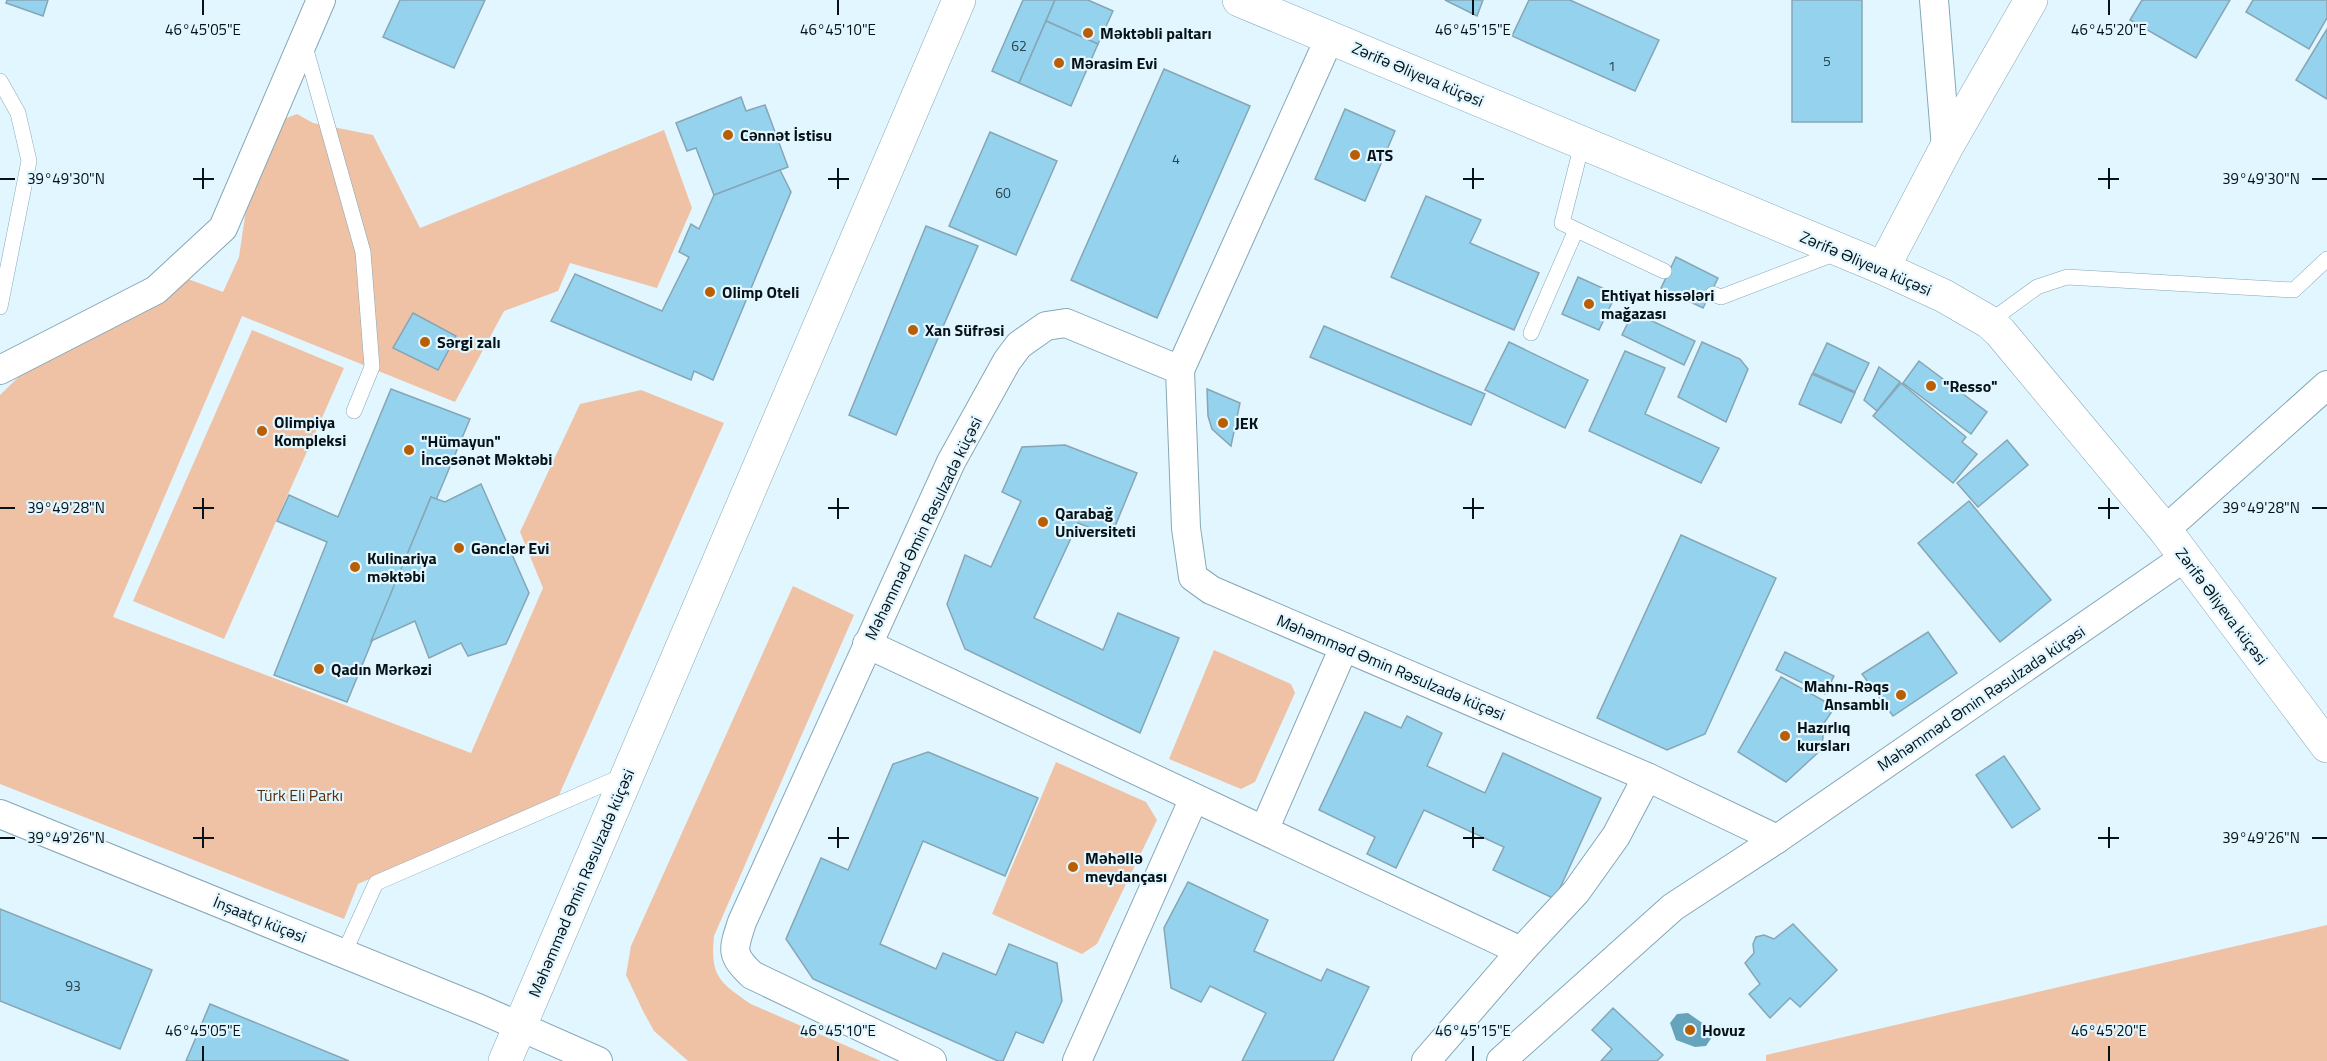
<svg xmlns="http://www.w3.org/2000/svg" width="2327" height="1061" font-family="'Titillium Web',sans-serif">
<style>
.green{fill:#efc2a6}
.water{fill:#66a3bd}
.building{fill:#94d2ed;stroke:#86a6b5;stroke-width:1.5}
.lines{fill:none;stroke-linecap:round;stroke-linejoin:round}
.service-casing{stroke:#86a7b6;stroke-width:16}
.minor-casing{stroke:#86a7b6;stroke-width:30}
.tertiary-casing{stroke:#86a7b6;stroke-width:34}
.secondary-casing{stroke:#86a7b6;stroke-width:34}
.service{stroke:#fff;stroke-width:15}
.minor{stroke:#fff;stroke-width:28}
.tertiary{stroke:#fff;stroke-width:33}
.secondary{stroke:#fff;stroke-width:33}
.ticks{fill:none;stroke:#061217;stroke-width:2}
.poi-dot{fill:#b95e03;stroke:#e1f6ff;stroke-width:2}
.labels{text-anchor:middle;stroke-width:4.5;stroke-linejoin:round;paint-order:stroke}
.number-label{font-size:14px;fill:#2a424c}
.poi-label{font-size:16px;font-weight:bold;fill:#061217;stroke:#e1f6ff;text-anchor:start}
.street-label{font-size:16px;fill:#061217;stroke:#e1f6ff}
.park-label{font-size:16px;fill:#5b2d06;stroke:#e1f6ff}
.ticks-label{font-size:15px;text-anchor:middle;fill:#061217;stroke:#e1f6ff;stroke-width:4.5;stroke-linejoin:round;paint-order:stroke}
</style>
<rect width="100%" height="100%" fill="#e1f6ff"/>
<g class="green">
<path d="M297,114l16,9 60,12 47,93 244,-98 28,78 -35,80 -87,-25 -12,28 -54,20 -49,91 -213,-86 -129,301 358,136 72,-165 -23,-56 60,-128 61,-14 83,33 -165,372 -201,89 -14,35 -344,-135v-389l36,-35 152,-81 35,13 16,-35 10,-68 30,-68z"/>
<path d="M252,330l92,38 -120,271 -91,-38z"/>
<path d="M793,586l61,29 -140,321c-4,40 5,46 37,68l130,57h-193l-34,-30 -11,-20 -17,-36 5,-29z"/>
<path d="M1214,650l77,34 4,9 -40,89 -14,7 -72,-30z"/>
<path d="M1056,762l90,40 11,18 -60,124 -15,10 -90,-40z"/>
<path d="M2327,925v136h-561v-6z"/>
</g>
<path class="water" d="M1688,1013l20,14 4,10 -6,9 -11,1 -19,-7 -6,-17 7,-9z"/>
<g class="building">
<path d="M7,0h41l-5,16 -37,-13z"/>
<path d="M400,0h85l-31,68 -71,-31z"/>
<path d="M1023,0h32l-36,83 -27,-12z"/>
<path d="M1055,0h33l25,11 -15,33 -52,-23z"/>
<path d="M1445,0h38l-6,16z"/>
<path d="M1529,0h41l89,40 -24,51 -123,-55z"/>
<rect x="1792" y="0" width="70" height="122"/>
<path d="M2142,0h88l-34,58 -66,-38z"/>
<path d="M2253,0h74v18l-18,31 -63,-37z"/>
<path d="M1046,21l52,23 -27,62 -52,-23z"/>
<path d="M2327,29v70l-31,-19z"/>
<path d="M1164,69l86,37 -93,212 -86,-38z"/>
<path d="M741,97l5,14 19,-6 23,62 -74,28 -18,-47 -9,3 -11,-28z"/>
<path d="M1345,109l50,22 -30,70 -50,-22z"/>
<path d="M990,132l67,29 -41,94 -67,-29z"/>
<path d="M780,170l11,22 -78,188 -19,-9 -3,9 -140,-59 24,-47 87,37 27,-54 -10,-5 12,-28 8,5 15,-34z"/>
<path d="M1426,196l55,24 -11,23 69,30 -25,57 -123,-53z"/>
<path d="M926,226l52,20 -82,189 -47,-20z"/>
<path d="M1676,257l42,21 -15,30 -42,-20z"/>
<path d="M1578,277l38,17 -17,36 -37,-16z"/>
<path d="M1633,312l62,29 -11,24 -62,-30z"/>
<path d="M413,313l43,23 -18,34 -45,-22z"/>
<path d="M1324,326l161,68 -14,31 -161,-68z"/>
<path d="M1509,342l79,38 -23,48 -80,-38z"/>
<path d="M1702,342l38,17 8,10 -22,53 -48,-25z"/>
<path d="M1827,343l42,20 -14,29 -42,-19z"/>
<path d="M1625,351l40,17 -20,46 74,34 -18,35 -112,-52z"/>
<path d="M1919,361l68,51 -16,22 -68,-51z"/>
<path d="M1879,367l21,15 -23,29 -13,-11z"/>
<path d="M1812,374l43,19 -14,30 -42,-19z"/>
<path d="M1901,383l65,54 -4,5 15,12 -24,29 -80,-67z"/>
<path d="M391,389l79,30 -34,81 -5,-3 -84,205 -73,-27 53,-133 -50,-21 12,-26 49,22z"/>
<path d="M1207,389l33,14 -9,43 -19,-17 -4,-13z"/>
<path d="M2007,440l21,25 -50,42 -21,-24z"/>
<path d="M1065,445l72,28 -26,63 -33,-13 -44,95 69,32 15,-37 61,25 -39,95 -175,-84 -18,-45 18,-49 26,12 30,-66 -19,-9 20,-45z"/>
<path d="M481,484l48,109 -23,51 -38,12 -7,-13 -32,15 -14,-37 -44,20 60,-144 14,5z"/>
<path d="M1969,501l82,99 -51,42 -82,-99z"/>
<path d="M1681,535l95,43 -71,156 -38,16 -70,-32z"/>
<path d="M1928,632l29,41 -64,43 -31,-42z"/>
<path d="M1785,652l49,24 -9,18 -49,-24z"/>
<path d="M1781,677l54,30 -11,16 -2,26 -36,33 -48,-30z"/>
<path d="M1365,712l36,16 6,-12 35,17 -15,33 58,27 18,-40 98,45 -46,101 -62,-29 11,-23 -80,-37 -28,58 -29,-14 8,-17 -56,-27z"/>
<path d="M928,752l110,46 -33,78 -82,-35 -43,103 56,25 7,-16 53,22 13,-31 48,19 5,38 -19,42 -27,-11 -13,29h-5l-185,-82 -27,-40 35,-81 27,12 45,-106z"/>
<path d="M2004,756l36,53 -28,19 -36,-53z"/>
<path d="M1188,882l80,38 -14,31 67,30 6,-12 42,18 -36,74h-91l24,-48 -56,-27 -9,16 -30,-14 -7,-60z"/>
<path d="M0,909l152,61 -32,79 -120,-48z"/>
<path d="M1793,924l44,46 -37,37 -10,-9 -20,20 -21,-24 11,-10 -15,-21 9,-10 -1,-9 3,-7 8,-2 10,4z"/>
<path d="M210,1004l139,57h-163z"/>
<path d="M1613,1008l50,47 -6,6h-56l11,-12 -20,-19z"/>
</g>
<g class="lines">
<g class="service-casing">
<g id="service">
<path d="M304,43l59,209 9,115 -18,44"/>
<path d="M0,81l18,32 11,48 -29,146"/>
<path d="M1582,144l-20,79 102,48"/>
<path d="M1713,294l8,3 118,-45"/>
<path d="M1989,322l48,-35 30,-10 227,13 33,-31"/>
<path d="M1531,333l45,-103"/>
<path d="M344,953l32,-70 249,-108"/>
</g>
</g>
<g class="minor-casing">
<g id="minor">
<path d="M1934,0l12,148"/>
<path d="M0,370l156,-80 67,-62 98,-228"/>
<path d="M1180,370l150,-333"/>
<path d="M2165,530l162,-145"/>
<path d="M867,644c218,103 437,203 654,307l55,-59 40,-56 31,-59"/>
<path d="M0,814l480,195 118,52"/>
<path d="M1265,828l79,-181"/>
<path d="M932,1061l-180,-86c-22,-21 -19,-25 -10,-53l209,-460 56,-101 12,-16 27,-19 20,-3 114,47 6,158 7,49 18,13 436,187 130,62"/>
<path d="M1077,1061l117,-263"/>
<path d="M1426,1061l95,-110"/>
<path d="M1501,1061l172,-154 104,-68 408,-282"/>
</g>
</g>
<g class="tertiary-casing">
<path id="tertiary" d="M1883,268l63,-120 85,-148"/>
</g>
<g class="secondary-casing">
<g id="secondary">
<path d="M1239,0l644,268 61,28 45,26 11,10 165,198 162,216"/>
<path d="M505,1061l454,-1061"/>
</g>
</g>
<use href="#service" class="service"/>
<use href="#minor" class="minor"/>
<use href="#tertiary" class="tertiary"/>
<use href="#secondary" class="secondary"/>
</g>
<path class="ticks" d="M203,0v15M838,0v15M1473,0v15M2109,0v15M203,168v21M838,168v21M1473,168v21M2109,168v21M0,179h15M193,179h21M828,179h21M1463,179h21M2098,179h21M2312,179h15M203,498v21M838,498v21M1473,498v21M2109,498v21M0,508h15M193,508h21M828,508h21M1463,508h21M2098,508h21M2312,508h15M203,827v21M838,827v21M1473,827v21M2109,827v21M0,838h15M193,838h21M828,838h21M1463,838h21M2098,838h21M2312,838h15M203,1046v15M838,1046v15M1473,1046v15M2109,1046v15"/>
<g class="poi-dot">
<circle cx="1088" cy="33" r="6"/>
<circle cx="1059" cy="63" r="6"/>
<circle cx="728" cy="135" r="6"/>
<circle cx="1355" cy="155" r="6"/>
<circle cx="710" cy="292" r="6"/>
<circle cx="1589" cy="304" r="6"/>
<circle cx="913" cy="330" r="6"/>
<circle cx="425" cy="342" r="6"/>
<circle cx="1931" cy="386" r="6"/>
<circle cx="1223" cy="423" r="6"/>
<circle cx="262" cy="431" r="6"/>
<circle cx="409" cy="450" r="6"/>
<circle cx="1043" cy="522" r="6"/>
<circle cx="459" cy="548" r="6"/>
<circle cx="355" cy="567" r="6"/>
<circle cx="319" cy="669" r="6"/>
<circle cx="1901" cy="695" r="6"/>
<circle cx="1785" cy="736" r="6"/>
<circle cx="1073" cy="867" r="6"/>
<circle cx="1690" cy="1030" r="6"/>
</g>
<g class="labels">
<g class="number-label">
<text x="1019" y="51">62</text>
<text x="1827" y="66">5</text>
<text x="1612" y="71">1</text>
<text x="1176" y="164">4</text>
<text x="1003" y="198">60</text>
<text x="73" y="991">93</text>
</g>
<g class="poi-label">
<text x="1100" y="39">Məktəbli paltarı</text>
<text x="1071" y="69">Mərasim Evi</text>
<text x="740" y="141">Cənnət İstisu</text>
<text x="1367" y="161">ATS</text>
<text x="722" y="298">Olimp Oteli</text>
<text x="1601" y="301">Ehtiyat hissələri<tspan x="1601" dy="18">mağazası</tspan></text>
<text x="925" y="336">Xan Süfrəsi</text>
<text x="437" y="348">Sərgi zalı</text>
<text x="1943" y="392">"Resso"</text>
<text x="274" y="428">Olimpiya<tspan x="274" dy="18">Kompleksi</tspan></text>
<text x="1235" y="429">JEK</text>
<text x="421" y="447">"Hümayun"<tspan x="421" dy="18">İncəsənət Məktəbi</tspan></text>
<text x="1055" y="519">Qarabağ<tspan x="1055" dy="18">Universiteti</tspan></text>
<text x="471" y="554">Gənclər Evi</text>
<text x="367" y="564">Kulinariya<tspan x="367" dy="18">məktəbi</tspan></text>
<text x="331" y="675">Qadın Mərkəzi</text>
<text x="1889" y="692" text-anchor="end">Mahnı-Rəqs<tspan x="1889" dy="18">Ansamblı</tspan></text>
<text x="1797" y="733">Hazırlıq<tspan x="1797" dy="18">kursları</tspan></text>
<text x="1085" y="864">Məhəllə<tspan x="1085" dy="18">meydançası</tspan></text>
<text x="1702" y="1036">Hovuz</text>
</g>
<g class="street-label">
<text transform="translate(1418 74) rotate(23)" y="6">Zərifə Əliyeva küçəsi</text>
<text transform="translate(1866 263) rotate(23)" y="6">Zərifə Əliyeva küçəsi</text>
<text transform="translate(923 528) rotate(-64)" y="6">Məhəmməd Əmin Rəsulzadə küçəsi</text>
<text transform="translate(2222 606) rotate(53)" y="6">Zərifə Əliyeva küçəsi</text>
<text transform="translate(1391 667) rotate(23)" y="6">Məhəmməd Əmin Rəsulzadə küçəsi</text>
<text transform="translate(1981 698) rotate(-34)" y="6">Məhəmməd Əmin Rəsulzadə küçəsi</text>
<text transform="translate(581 883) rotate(-67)" y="6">Məhəmməd Əmin Rəsulzadə küçəsi</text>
<text transform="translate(260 919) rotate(22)" y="6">İnşaatçı küçəsi</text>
</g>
<g class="park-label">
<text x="300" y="801">Türk Eli Parkı</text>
</g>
</g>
<g class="ticks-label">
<text x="203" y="35">46°45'05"E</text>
<text x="838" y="35">46°45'10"E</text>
<text x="1473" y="35">46°45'15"E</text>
<text x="2109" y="35">46°45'20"E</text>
<text x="66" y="184">39°49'30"N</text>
<text x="2261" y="184">39°49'30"N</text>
<text x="66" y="513">39°49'28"N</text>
<text x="2261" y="513">39°49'28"N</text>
<text x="66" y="843">39°49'26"N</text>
<text x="2261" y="843">39°49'26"N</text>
<text x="203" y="1036">46°45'05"E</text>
<text x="838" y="1036">46°45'10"E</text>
<text x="1473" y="1036">46°45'15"E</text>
<text x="2109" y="1036">46°45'20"E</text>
</g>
</svg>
